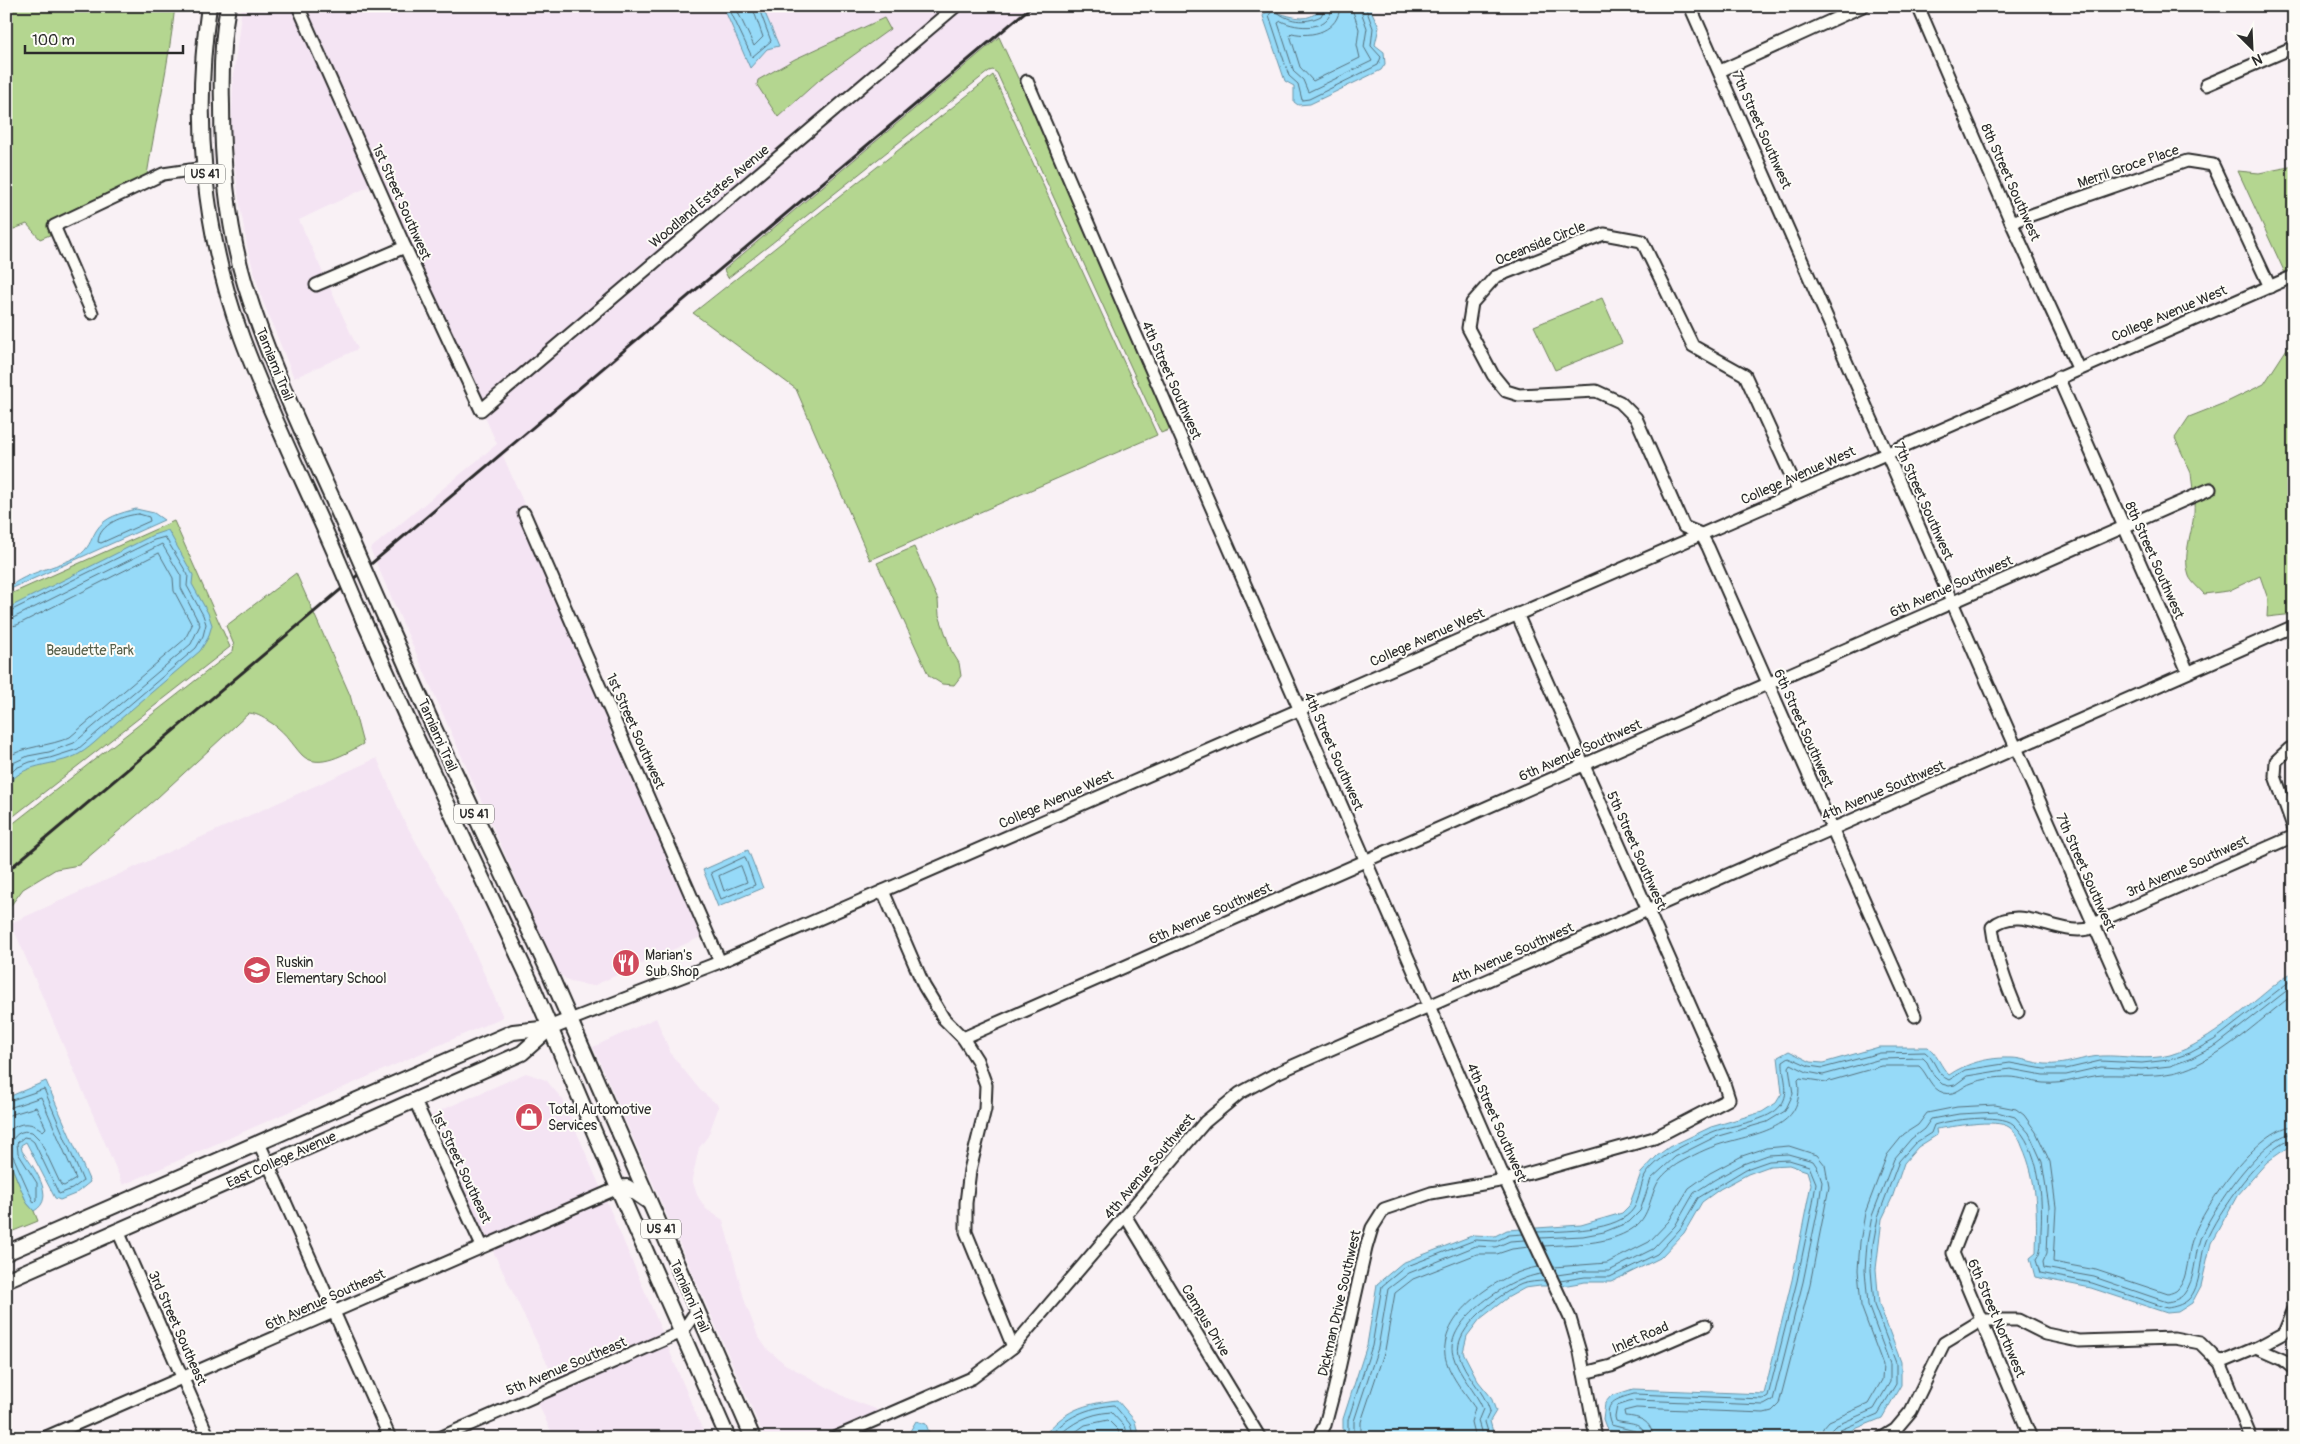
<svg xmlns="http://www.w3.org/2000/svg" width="2300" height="1444" font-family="Pangolin,sans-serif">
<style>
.built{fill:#f4e4f3;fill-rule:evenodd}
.green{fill:#b4d690;stroke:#70805e}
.water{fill:#96daf8;stroke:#6b94a6}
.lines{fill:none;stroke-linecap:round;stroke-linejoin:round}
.shore{stroke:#56717d;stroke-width:1}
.minor-casing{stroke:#2b2b2b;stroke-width:15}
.major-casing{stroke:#2b2b2b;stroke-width:18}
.minor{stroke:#fdfcf7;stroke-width:11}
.major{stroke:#fdfcf7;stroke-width:14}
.rail{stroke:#2b2b2b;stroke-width:3}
.major-bridge-casing{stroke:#2b2b2b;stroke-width:18;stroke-linecap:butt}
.major-bridge{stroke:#fdfcf7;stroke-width:14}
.labels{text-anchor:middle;stroke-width:4;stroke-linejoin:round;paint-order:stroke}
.shield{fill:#fdfcf7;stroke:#6a6a68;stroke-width:1}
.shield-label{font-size:12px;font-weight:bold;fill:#2b2b2b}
.street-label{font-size:14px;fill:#2b2b2b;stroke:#fdfcf7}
.park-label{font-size:14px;fill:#545e49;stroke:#fdfcf7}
.poi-label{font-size:14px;fill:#2b2b2b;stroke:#fdfcf7;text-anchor:start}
</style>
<rect width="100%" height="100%" fill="#f9f1f5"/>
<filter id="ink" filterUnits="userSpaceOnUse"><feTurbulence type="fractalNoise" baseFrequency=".02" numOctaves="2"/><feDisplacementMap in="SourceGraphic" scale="10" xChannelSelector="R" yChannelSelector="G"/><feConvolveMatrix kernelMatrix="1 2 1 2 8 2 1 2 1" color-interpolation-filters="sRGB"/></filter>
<g filter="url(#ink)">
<g class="built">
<path d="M242,6h49l5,6 76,173 -73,35 25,55 -15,7 4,11 16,-7 29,63 -64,29 -32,-79 -14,-48 -9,-51 -8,-62 2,-60z"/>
<path d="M305,6h418l27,62 17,-19 12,-4 -17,-39h185l-464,394 -73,-155zM884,18l5,11 -70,51 -42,37 -19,-32v-5l37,-21z"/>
<path d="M966,6h69l-532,450 22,50 -8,4 186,426 -110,50 -23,-4 -13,-10 -187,-423 127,-105 -13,-29z"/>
<path d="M377,758l26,61 59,104 41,94 -380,168 -112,-262z"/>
<path d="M656,1018l15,36 29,36 19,16 -11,30 -9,12 -7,31 5,16 9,14 17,11 22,82 13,34 9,13 18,15 64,35 27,10 1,4 -58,25h-54l-172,-391z"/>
<path d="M526,1073l20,7 17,20 38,89 -114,49 -59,-122z"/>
<path d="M606,1200l57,134 -130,56 22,-10 -63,-131z"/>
<path d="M667,1345l39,93h-152l-17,-37z"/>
</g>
<g class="green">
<path d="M6,6h169c-6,57 -19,113 -28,169l-100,48 5,11 -12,5 -13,-15 -21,8z"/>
<path d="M884,18l6,11 -71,51 -41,37 -21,-32 1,-5 37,-21z"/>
<path d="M999,37l53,115 119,277 -10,4 -164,-360 -4,-3 -4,1 -261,207 -4,-8z"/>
<path d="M993,75l164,360 -287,125 -74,-171 -103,-76z"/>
<path d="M2294,166v103l-9,4 -47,-102 21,2z"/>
<path d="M2294,282v332l-27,3 1,-18 -8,-23 -32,15 -24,3c-4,-5 -13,-12 -15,-18 -8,-24 7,-49 5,-73l23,-11 -5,-11 -19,9 -2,-17 -16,-35 14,-21 38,-15 37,-18 28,-43z"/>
<path d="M1602,298l20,45 -67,27 -21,-44z"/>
<path d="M174,521l56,126 -224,175v-226z"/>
<path d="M914,547l24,53 1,15 12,35 8,13 2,13 -7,9 -12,-1 -13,-8 -52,-113z"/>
<path d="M296,573l54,122 13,49c-16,9 -45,27 -61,11 -11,-12 -14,-20 -29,-31 -8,-5 -14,-10 -24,-11l-92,85 -78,67 -23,4 -33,20 -17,23v-83l227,-178 1,-6 -8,-19z"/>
<path d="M6,1153l21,50 7,8 4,10 -32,13z"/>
</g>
<g class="water">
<path d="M723,6h39l17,40 -12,3 -17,19z"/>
<path d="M1322,6h47l10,21 -4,18 9,7 1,12 -4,6 -71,34 -12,1 -4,-3v-16l-9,-5 -22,-65c8,-16 41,19 59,-10z"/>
<path d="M136,509l18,4 10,7 -158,71c12,-17 53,-24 72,-35 11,-7 12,-15 18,-25 8,-14 25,-18 40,-22z"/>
<path d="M168,530l25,45 -1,9 16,29 4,12 -4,13 -8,13c-28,24 -55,47 -82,70 -13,11 -25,25 -39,33 -25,14 -58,6 -73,35v-180l147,-74z"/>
<path d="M748,850l15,38 -45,19 -15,-37z"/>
<path d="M2294,972v171l-27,19 -30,34 -26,47 -10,43 -9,17 -14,9 -11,1 -76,-25 -56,-11 -5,-19 6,-5c1,-38 2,-72 -14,-107 -2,-6 -7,-15 -13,-19 -13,-9 -57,0 -73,2l1,6 -19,12 -14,16 -12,35 -10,21 -6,50 3,35 22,58v23l-19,33 -49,20h-180l-33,-4 -13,-4 -4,-11 2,-16 6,-7 22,-7 131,5 28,-114 19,-96 -4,-13 -18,-6 -19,1 -22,8 -28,15 -18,13 -18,31 -24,25 -49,24h-26l-23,4h-22l-15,2 -18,10 -27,21 -13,17 -4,16 15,29 13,16 5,14 -6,10 3,11 14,3 3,3h-167v-19l24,-74 10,-61 25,-21 72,-28 21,1 12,-6 74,-5 41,-12 7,-7 12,-33 16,-17 12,-9 42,-20 51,-15 14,-9 6,-10 -4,-36 11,-6 22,11 12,1 56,-16h49c10,8 12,19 21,28 17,-12 41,-18 62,-17 11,0 22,5 34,6 20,2 37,-7 56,-8 23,-1 46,5 69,-1 41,-12 82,-53 116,-79z"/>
<path d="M46,1081l44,101 -15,12 -15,6 -5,-2 -29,-56 -5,3 1,6c10,14 36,47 12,60l-7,-8 -21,-50v-55z"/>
<path d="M1117,1400l18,21 4,17h-97c22,-28 41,-34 75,-38z"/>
<path d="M916,1421l10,3 5,14h-25z"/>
</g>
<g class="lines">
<g class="shore">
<path d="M728,6l24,51 19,-16 -13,-35"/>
<path d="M735,6l19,40 9,-9 -11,-31"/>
<path d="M1326,6l-5,10c-16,8 -34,6 -47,-7l-5,6 20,61 9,8 4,16 7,-1 69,-34 3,-8 -10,-11 2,-18 -8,-22"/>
<path d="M1332,6c-1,26 -35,23 -51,15l-3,2 16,49 9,8 5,12 64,-31 -8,-14 3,-19 -8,-22"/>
<path d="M1340,6c-1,25 -28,32 -48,27l-2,2 10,32 13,14 47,-23 -3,-13 2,-16 -8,-23"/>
<path d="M139,514l10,3 1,4 -49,22 -3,-1c1,-18 26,-27 41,-28z"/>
<path d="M6,613l148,-73 11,-3 23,38 -1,11 16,29 3,9 -3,12 -7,12 -118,101 -28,9 -20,4 -14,6 -10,10"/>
<path d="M6,619l7,-1 149,-74 19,32v12l19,37 -9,19 -117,99 -25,9 -21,4 -15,7 -7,6"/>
<path d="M6,627l11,-2 142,-72 14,25 1,13 18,34 -7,14 -115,98c-20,10 -45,8 -64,21"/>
<path d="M745,857l10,28 -34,14 -10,-26z"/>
<path d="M741,866l6,16 -23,9 -5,-15z"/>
<path d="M6,1102l38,-13 39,92 -11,8 -13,5 -25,-52 -5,-4 -5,-1 -7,6 1,10 19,30v17l-3,3 -21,-47 -7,-3"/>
<path d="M6,1109l35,-12 35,82 -12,7 -3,-1 -21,-45 -8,-8c-11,-3 -19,3 -22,14l-4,1"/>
<path d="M6,1116l30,-9 10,21 -3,3c-13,-11 -26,-9 -37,3"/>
<path d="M1537,1232c26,-1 82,0 97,-24 6,-10 6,-22 11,-32 6,-10 19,-20 28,-25 13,-7 28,-15 42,-20 17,-6 55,-10 66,-26 10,-13 1,-29 2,-44l6,-4 20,9 14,2 57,-15 45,-1c11,8 11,23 24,28l16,-10 45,-7 34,6h22l34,-8 42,2 27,-3 21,-7 24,-13 80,-62"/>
<path d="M1540,1238l43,-2 21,-4 25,-10 11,-11 11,-32 24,-22 40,-20 52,-15 18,-11 8,-17 -4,-27 2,-3 16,8 16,3 58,-16 42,-1 4,4 7,14 8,8 7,2 6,-1 12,-9 43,-7 33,6h23l35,-8 41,2 28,-3 22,-8 25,-13 77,-60"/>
<path d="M1544,1246c28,-2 64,-1 88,-17 17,-11 17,-29 25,-45 4,-8 15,-17 22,-21 13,-7 28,-15 42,-19 35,-11 85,-15 77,-64l2,-2 26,4 56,-16h37c9,8 11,23 25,27 12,3 18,-7 28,-10 11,-4 25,-6 37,-6 11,0 23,5 34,6 23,2 39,-7 60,-8 32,-1 62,5 93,-10 36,-17 66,-47 98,-71"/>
<path d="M1554,1267l53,-4 42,-21 20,-21 20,-33 21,-15 32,-17 24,-8 23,-2 28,9 8,10 4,22 -19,97 -31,120 -7,7 -8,2 -128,-5 -12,3 1,5c15,1 27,5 28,22"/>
<path d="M1557,1275l28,-4h24l44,-22 22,-23 19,-33 20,-13 29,-16 25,-9 20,-1 25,7 4,6 5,15 -3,22 -16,78 -30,118 -9,5 -129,-5 -18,6 -2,11 1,4c12,4 28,0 29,17"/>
<path d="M1560,1281l25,-4h25l47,-23 23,-25 18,-31 48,-29 23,-8 20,-1 20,6 7,17 -3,20 -16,78 -29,115 -5,3 -129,-5c-18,5 -32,8 -23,31l24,6 4,7"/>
<path d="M1048,1438c18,-22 39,-30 66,-33l16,19 4,14"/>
<path d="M1056,1438c17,-16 32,-24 55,-26l13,14 4,12"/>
<path d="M1067,1438l18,-13 23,-5 10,10 2,8"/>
<path d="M1348,1438v-18l24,-74 10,-60 23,-19 70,-27 21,1 13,-6 14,-1"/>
<path d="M1354,1438v-17l24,-73 10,-59 21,-16 67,-27 20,1 14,-6 15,-1"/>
<path d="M1361,1438v-16l24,-72 10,-57 18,-14 64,-25h20l15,-5 17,-2"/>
<path d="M1475,1438l-4,-16 4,-14c-10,-14 -28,-36 -30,-53 -5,-43 58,-83 93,-88"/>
<path d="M1483,1438l-5,-17 5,-12c-7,-18 -25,-34 -30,-54 -10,-34 59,-79 89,-81"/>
<path d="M1494,1438l-5,-3 -4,-13 5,-11c-6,-21 -26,-36 -31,-57 -7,-25 43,-62 63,-70 7,-2 16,-3 23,-3"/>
<path d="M1821,1438l2,-10 6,-7 39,-17 14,-24 1,-15 -22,-59 -3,-36 2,-28 5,-29 22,-58 17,-21 14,-9 9,-12 30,-6 38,-2 21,4 8,6 12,17 14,30 6,45 -3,55 43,8 72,24c3,-1 8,-2 10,-5 11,-12 9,-36 15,-52 11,-31 66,-110 101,-111"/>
<path d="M1829,1438l1,-7 5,-5 39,-17 16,-27v-18l-22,-59 -3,-35 2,-27 5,-27 22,-57 17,-20 13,-10 7,-10 28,-5 38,-2 18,5 14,16 13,29 7,44 -2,47 -4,9 1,6 50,9 73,25c6,-1 13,-3 17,-8 12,-15 10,-38 16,-55 11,-28 62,-104 94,-106"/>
<path d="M1835,1438l3,-7 40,-17 18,-30v-21l-22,-58 -3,-35 2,-26 5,-27 21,-56 16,-18 16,-10 3,-8c15,-5 67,-12 79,-1 27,23 30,75 28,107 0,11 1,21 -5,29l4,13 52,10 75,25c7,-1 15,-3 21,-8 14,-14 11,-41 18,-59 10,-26 59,-98 88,-102"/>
</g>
<g class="minor-casing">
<g id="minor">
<path d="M298,6l107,241 76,163 475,-404"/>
<path d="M1690,6l440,1001"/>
<path d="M1918,6l93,216 67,146"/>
<path d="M1720,71l143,-65"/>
<path d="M1027,81l103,240 375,859 65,138 10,34 16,86"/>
<path d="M2206,85l88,-38"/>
<path d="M2011,222l176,-61 26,4 57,122"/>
<path d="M316,285l89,-38"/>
<path d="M92,313l-38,-87 109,-52 41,-6"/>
<path d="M2058,377l130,295"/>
<path d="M1798,491l-53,-116 -52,-29 -51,-105 -38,-7 -109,43 -23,26 -4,25 25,47 13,16 13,4 77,-4 24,11 16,16 48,109 17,7 7,13 207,469"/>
<path d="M524,513l196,449"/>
<path d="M2294,747l-5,2 -13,12 -1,15 19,53"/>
<path d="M883,891l41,95 20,33 19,19 14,22 9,25 -1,24 -15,61 -4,33v29l47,115"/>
<path d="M2093,924l201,-88"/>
<path d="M2018,1012c-12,-27 -22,-55 -26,-85 29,-26 71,14 102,0"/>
<path d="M570,1020l150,-58 1574,-686"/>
<path d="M963,1038l1247,-549"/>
<path d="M415,1101l67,145"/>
<path d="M259,1143l131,295"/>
<path d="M1970,1209l-17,44 78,185"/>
<path d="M1126,1217l134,221"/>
<path d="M118,1231l91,207"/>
<path d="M2256,1348l27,12 11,9"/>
<path d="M2220,1363l36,-15 28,-15 10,-24"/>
<path d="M1584,1373l27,-7 95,-41"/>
<path d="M44,1438l574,-250"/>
<path d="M439,1438l243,-106 15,-22"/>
<path d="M834,1438l138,-60 41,-31 192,-225 35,-29 39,-21 1015,-446"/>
<path d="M1318,1438l7,-13 9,-34 32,-143 6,-20 12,-19 47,-16 74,-13 149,-42 75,-39 -6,-19 -206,-466"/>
<path d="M1882,1438l13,-8 16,-19 33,-68 38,-23h36l28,14 33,7 95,-3 26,5 20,20 31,75"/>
</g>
</g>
<g class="major-casing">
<g id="major">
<path d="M209,6c-16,111 -6,226 33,332 27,73 62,144 93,215"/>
<path d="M228,6c-6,32 -7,67 -6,99 0,59 6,122 23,179 27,88 69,172 106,256"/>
<path d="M380,606l54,122 115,244 204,466"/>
<path d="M363,619l44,99 125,267 86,203 110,250"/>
<path d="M618,1188l9,-1 22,15"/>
<path d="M6,1253l507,-221 37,-4 20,-8"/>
<path d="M6,1280l516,-227 28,-25"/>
</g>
</g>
<use href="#minor" class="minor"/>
<use href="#major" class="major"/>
<path class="rail" d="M6,872l1026,-866"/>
<g class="major-bridge-casing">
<g id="major-bridge">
<path d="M351,540l29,66"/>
<path d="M335,553l28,66"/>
</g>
</g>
<use href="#major-bridge" class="major-bridge"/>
</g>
</g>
<defs>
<g id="restaurant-disc" transform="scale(1.4375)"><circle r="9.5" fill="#d1495b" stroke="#fdfcf7"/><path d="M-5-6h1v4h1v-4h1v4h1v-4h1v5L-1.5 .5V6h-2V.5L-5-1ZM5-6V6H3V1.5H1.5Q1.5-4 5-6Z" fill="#fff"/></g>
<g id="school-disc" transform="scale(1.4375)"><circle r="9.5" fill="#d1495b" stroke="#fdfcf7"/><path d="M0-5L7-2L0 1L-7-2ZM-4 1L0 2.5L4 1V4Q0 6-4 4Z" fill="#fff"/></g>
<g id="shop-disc" transform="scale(1.4375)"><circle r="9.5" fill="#d1495b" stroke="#fdfcf7"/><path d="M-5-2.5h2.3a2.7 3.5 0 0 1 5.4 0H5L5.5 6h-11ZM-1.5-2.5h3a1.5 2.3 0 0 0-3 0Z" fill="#fff"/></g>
</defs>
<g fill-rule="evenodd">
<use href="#restaurant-disc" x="626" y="963"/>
<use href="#school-disc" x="257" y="970"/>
<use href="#shop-disc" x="529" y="1117"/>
</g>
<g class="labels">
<g class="shield">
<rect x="185" y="164.5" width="40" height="19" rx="4"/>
<rect x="454" y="804.5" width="40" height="19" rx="4"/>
<rect x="641" y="1219.5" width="40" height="19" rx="4"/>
</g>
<g class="shield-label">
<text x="205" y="178">US 41</text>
<text x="474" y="818">US 41</text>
<text x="661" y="1233">US 41</text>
</g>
<g class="street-label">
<text transform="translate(1762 130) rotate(66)" y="5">7th Street Southwest</text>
<text transform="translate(2128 166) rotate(-19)" y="5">Merril Groce Place</text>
<text transform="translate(2011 182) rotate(66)" y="5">8th Street Southwest</text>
<text transform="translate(709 196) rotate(-40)" y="5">Woodland Estates Avenue</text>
<text transform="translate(402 202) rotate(66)" y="5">1st Street Southwest</text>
<text transform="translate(1540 243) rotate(-22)" y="5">Oceanside Circle</text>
<text transform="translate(2169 313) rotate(-23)" y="5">College Avenue West</text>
<text transform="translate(275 364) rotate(68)" y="5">Tamiami Trail</text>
<text transform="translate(1172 380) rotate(66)" y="5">4th Street Southwest</text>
<text transform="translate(1798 475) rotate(-24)" y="5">College Avenue West</text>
<text transform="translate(1924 501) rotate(66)" y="5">7th Street Southwest</text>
<text transform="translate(2155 560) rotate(66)" y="5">8th Street Southwest</text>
<text transform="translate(1951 586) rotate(-24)" y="5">6th Avenue Southwest</text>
<text transform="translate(1427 637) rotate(-24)" y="5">College Avenue West</text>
<text transform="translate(1804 728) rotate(66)" y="5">6th Street Southwest</text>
<text transform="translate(636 731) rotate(66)" y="5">1st Street Southwest</text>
<text transform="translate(438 735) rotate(66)" y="5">Tamiami Trail</text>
<text transform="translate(1580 750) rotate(-24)" y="5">6th Avenue Southwest</text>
<text transform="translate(1334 751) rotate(66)" y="5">4th Street Southwest</text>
<text transform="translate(1883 790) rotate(-23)" y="5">4th Avenue Southwest</text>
<text transform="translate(1056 799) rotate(-24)" y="5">College Avenue West</text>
<text transform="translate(1637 850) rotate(66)" y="5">5th Street Southwest</text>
<text transform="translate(2187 866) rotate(-24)" y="5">3rd Avenue Southwest</text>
<text transform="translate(2086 872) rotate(66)" y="5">7th Street Southwest</text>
<text transform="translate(1210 913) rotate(-24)" y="5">6th Avenue Southwest</text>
<text transform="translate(1512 953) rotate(-24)" y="5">4th Avenue Southwest</text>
<text transform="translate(1497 1122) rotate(66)" y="5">4th Street Southwest</text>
<text transform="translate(281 1159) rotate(-24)" y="5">East College Avenue</text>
<text transform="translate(1149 1166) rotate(-50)" y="5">4th Avenue Southwest</text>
<text transform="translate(462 1167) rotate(65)" y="5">1st Street Southeast</text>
<text transform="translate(690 1296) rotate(66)" y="5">Tamiami Trail</text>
<text transform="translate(325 1299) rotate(-24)" y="5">6th Avenue Southeast</text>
<text transform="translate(1339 1303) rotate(-77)" y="5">Dickman Drive Southwest</text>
<text transform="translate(1997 1318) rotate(67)" y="5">6th Street Northwest</text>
<text transform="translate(1206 1320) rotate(59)" y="5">Campus Drive</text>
<text transform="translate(178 1328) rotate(66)" y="5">3rd Street Southeast</text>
<text transform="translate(1640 1337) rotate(-23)" y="5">Inlet Road</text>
<text transform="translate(566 1366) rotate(-23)" y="5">5th Avenue Southeast</text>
</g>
<g class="park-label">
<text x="90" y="655">Beaudette Park</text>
</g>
<g class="poi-label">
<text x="645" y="960">Marian's<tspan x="645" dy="16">Sub Shop</tspan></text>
<text x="276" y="967">Ruskin<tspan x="276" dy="16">Elementary School</tspan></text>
<text x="548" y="1114">Total Automotive<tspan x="548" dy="16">Services</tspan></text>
</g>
</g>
<rect width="2300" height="1444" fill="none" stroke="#fdfcf7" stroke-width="25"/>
<rect x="12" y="12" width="2275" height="1419" fill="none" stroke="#2b2b2b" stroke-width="2" filter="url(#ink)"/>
<g transform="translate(2252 48) rotate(156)" stroke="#fdfcf7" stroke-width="4" paint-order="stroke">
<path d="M0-4L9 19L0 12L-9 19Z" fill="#2b2b2b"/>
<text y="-8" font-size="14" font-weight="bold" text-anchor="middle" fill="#2b2b2b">N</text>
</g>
<path d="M25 45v8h158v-8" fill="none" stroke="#2b2b2b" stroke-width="2.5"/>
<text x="32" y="45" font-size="15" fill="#2b2b2b" stroke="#fdfcf7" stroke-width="4" paint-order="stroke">100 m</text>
</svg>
